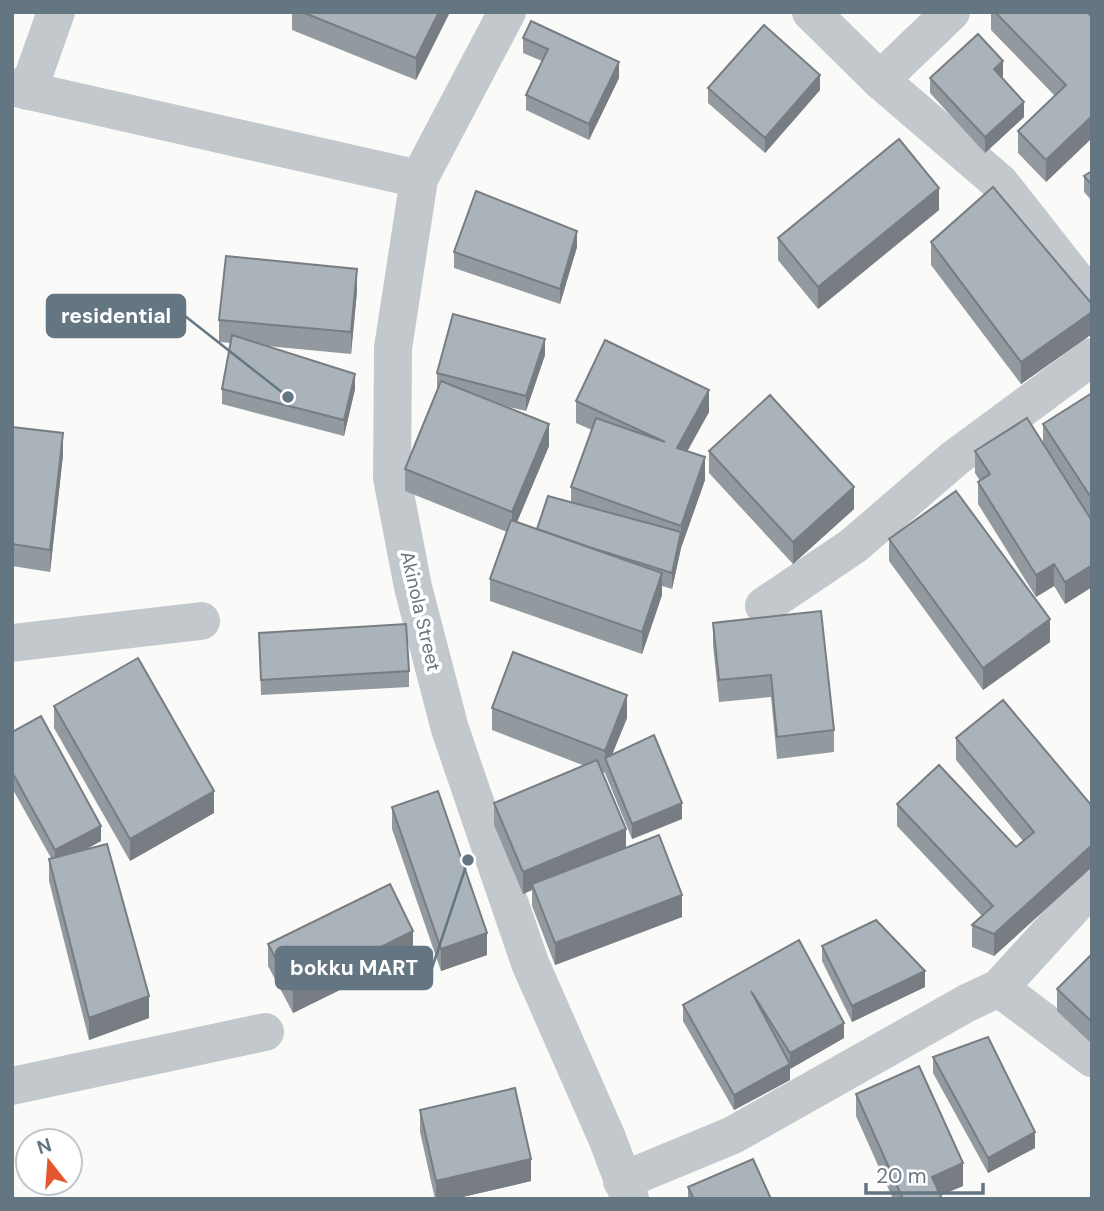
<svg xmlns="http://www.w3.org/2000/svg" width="1104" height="1211" font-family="'DM Sans',sans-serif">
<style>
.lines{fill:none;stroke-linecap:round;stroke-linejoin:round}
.street{stroke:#c3c8cc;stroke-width:38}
.wall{fill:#929a9f}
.shaded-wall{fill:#777d82}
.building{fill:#aab3b9;stroke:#777d82;stroke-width:2}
.labels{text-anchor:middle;stroke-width:7;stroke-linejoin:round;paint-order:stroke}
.street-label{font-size:19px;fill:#657683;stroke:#fff}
.leader{fill:none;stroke:#657683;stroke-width:2.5}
.callout-dot{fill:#657683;stroke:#fff;stroke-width:2.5}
.callout{fill:#657683;stroke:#657683;stroke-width:2.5}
.callout-label{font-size:21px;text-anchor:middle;font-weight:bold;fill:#fff}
</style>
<rect width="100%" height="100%" fill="#fafaf8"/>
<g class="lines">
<g class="street">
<path d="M507,12l-88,167 -26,169 -1,130 21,109 37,142 80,234 77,175 23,61"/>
<path d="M811,12l69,68 120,103 92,117"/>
<path d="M880,80l71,-68"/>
<path d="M12,87l407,92"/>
<path d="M28,91l28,-79"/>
<path d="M764,606l89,-60 102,-88 137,-101"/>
<path d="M12,643l189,-22"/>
<path d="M999,988l93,70"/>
<path d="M12,1086l253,-54"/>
<path d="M622,1181l111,-46 234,-132 32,-15 93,-102"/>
</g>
</g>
<g class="wall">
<path d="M292,12h158l-34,68 -124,-50z"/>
<path d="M991,12h96l5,5v121l-46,44 -28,-29v-22l37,-35 -64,-66z"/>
<path d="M523,38l96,40 -30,62 -63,-30v-15l16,-34 -19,-8z"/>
<path d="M1003,76l-1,1 22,40 -39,36 -55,-60v-15z"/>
<path d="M708,88l112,2 -55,63 -57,-50z"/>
<path d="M1092,171v30l-8,-9v-16z"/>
<path d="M939,210l-121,99 -40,-49v-22z"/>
<path d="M931,242l161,62v30l-71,50 -90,-119z"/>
<path d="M577,247l-17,57 -106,-36v-16z"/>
<path d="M357,291l-6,63 -84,-8 88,43 -11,47 -122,-32v-15l9,-46 -12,-1v-22z"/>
<path d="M545,355l-19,56 -25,-6 48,41 -32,76 20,7 34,-27v-15l21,-57 -16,-7v-22l133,11 -22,39 18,29 -24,68 -9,41 -10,-3v9l-20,59 -152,-53v-22l17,-47 -102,-41v-22l33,-80 -1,-1v-15z"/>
<path d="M1092,393v194l-27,17 -11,-18 -18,11 -58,-93v-22l2,-1 -5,-8v-22l68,-7v-20z"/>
<path d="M12,427l51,28 -13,117 -38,-6z"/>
<path d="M709,451l145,58 -61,55 -84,-91z"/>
<path d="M889,539l161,103 -67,48 -94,-129z"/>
<path d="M713,623l121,107v22l-57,7 -6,-62 -52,5 -6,-57z"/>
<path d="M259,633l150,38v16l-148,8z"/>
<path d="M54,706l160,107 -84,48 -76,-133z"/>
<path d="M492,708l135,10 -15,36 70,65 -50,20 -27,-66 -3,-1 24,76 56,69 -127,48 -23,-59v-16l-9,4 -29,-69v-22l91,-37 -93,-36z"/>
<path d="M12,732l89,109 -15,8 63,169 -60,22 -40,-159v-22l2,-1 -39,-70z"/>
<path d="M956,738l136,68v61l-98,89 -22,-9v-22l10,-9 -85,-90v-22l119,43 7,-6 -67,-81z"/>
<path d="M392,807l95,148 -46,16 -49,-142z"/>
<path d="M799,940l45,98 -54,31v11l-56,30 -51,-89v-16z"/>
<path d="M268,944l145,10 -120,59 -25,-47z"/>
<path d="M822,946l103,41 -73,35 -30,-61z"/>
<path d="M1092,954v90l-35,-33v-22z"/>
<path d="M933,1057l102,91 -47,25 -55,-100z"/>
<path d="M856,1094l107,92 -22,9 1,4h-49l-37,-83z"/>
<path d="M420,1110l111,71 -77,18h-19l-15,-67z"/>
<path d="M688,1187l83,12h-83z"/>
</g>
<g class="shaded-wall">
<path d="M439,12h11l-34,68v-22z"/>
<path d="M1003,61v15l-9,8v-15z"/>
<path d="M619,62v16l-30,62v-16z"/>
<path d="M820,75v15l-55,63v-15z"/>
<path d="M1024,102v15l-39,36v-16z"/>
<path d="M1092,116v22l-46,44v-22z"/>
<path d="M939,188v22l-121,99v-22z"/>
<path d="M577,231v16l-17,57v-15z"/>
<path d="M357,269v22l-6,63v-22z"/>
<path d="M1092,312v22l-71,50v-22z"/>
<path d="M545,339v16l-19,56v-15z"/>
<path d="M355,374v15l-11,47v-16z"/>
<path d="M709,390v22l-32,58v-22z"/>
<path d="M549,424v22l-37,88v-22z"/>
<path d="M63,433v22l-13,117v-22z"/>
<path d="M705,457v23l-24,68 -9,41v-16l9,-41v-6z"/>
<path d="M854,487v22l-61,55v-22z"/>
<path d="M1054,564v22l-18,11v-22z"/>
<path d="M1092,565v22l-27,17v-22z"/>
<path d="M662,573v22l-20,59v-22z"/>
<path d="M1050,619v23l-67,48v-22z"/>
<path d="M627,695v23l-19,47 -3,-7v-7z"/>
<path d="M214,791v22l-84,48v-22z"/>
<path d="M682,803v16l-50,20v-15z"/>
<path d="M101,826v15l-46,25v-16z"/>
<path d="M626,829v23l-94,32v6l-9,4v-22z"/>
<path d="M1092,845v22l-98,89v-22z"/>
<path d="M682,895v22l-127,48v-22z"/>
<path d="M413,931v23l-120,59v-22z"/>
<path d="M487,933v22l-46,16v-22z"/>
<path d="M925,971v16l-73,35v-16z"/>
<path d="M149,996v22l-60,22v-22z"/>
<path d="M844,1023v15l-54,31v-16z"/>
<path d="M790,1064v16l-56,30v-15z"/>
<path d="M1035,1132v16l-47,25v-15z"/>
<path d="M531,1159v22l-77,18h-18v-18z"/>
<path d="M963,1163v23l-31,13v-22z"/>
</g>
<g class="building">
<path d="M302,12h137l-23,46z"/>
<path d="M995,12h92l5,5v99l-46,44 -28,-29 48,-46z"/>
<path d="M531,21l88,41 -30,62 -63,-29 22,-46 -25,-11z"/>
<path d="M764,25l56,50 -55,63 -57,-50z"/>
<path d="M978,34l25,27 -9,8 30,33 -39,35 -55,-59z"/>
<path d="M899,139l40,49 -121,99 -40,-49z"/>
<path d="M1092,171v14l-8,-9z"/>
<path d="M993,187l99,117v8l-71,50 -90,-120z"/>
<path d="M476,191l101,40 -17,58 -106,-37z"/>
<path d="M226,256l131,13 -6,63 -132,-12z"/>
<path d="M453,314l92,25 -19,57 -89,-23z"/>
<path d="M232,335l123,39 -11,46 -122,-31z"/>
<path d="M605,340l104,50 -32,58 28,9 -24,69 -110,-39 25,-69 69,24 -89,-41z"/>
<path d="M441,381l108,43 -37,88 -107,-43z"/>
<path d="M1092,393v106l-49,-75z"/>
<path d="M770,395l84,92 -61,55 -84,-91z"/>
<path d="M1027,418l65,103v44l-27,17 -11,-18 -18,11 -58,-93 12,-8 -15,-23z"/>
<path d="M12,427l51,6 -13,117 -38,-6z"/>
<path d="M956,491l94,128 -67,49 -94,-129z"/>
<path d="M548,496l133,36 -9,41 -83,-26 -52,-18z"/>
<path d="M511,520l151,53 -20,59 -152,-53z"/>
<path d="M821,611l13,119 -57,7 -6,-62 -52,5 -6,-57z"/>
<path d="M406,624l3,47 -148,9 -2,-47z"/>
<path d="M513,652l114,43 -22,56 -113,-43z"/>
<path d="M138,658l76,133 -84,48 -76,-133z"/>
<path d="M1003,700l89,106v39l-98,89 -22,-9 21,-19 -96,-102 42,-39 77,82 18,-15 -78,-94z"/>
<path d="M41,716l60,110 -46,24 -43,-78v-40z"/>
<path d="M654,735l28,68 -50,21 -27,-66z"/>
<path d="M597,760l29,69 -103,43 -29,-69z"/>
<path d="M438,791l49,142 -46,16 -49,-142z"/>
<path d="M659,835l23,60 -127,48 -23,-59z"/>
<path d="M107,844l42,152 -60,22 -40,-159z"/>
<path d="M390,884l23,47 -120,60 -25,-47z"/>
<path d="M876,920l49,51 -73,35 -30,-60z"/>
<path d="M799,940l45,83 -54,30 -39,-62 39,73 -56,31 -51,-90z"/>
<path d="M1092,954v68l-35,-33z"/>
<path d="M988,1037l47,95 -47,26 -55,-101z"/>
<path d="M919,1066l44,97 -31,14 10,22h-39l-47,-105z"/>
<path d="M515,1088l16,71 -95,22 -16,-71z"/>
<path d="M753,1159l18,40h-77l-6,-12z"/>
</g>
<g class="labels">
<g class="street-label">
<text transform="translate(421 611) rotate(77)" y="7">Akinola Street</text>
</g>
</g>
<path class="leader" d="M288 397L185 316M468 860L432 968"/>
<g class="callout-dot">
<circle cx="288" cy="397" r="7"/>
<circle cx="468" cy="860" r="7"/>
</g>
<g class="callout">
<rect x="47" y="295" width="138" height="42" rx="7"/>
<rect x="276" y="947" width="156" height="42" rx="7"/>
</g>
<g class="callout-label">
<text x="116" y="323">residential</text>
<text x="354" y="975">bokku MART</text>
</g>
<rect width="1104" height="1211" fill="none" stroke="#657683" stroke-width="28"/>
<g transform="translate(49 1162) rotate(343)"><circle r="33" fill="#ffffff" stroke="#c1c8cd" stroke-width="2"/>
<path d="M0-5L12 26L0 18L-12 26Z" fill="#e4572e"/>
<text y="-10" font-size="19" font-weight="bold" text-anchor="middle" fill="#657683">N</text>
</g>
<path d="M866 1183v10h117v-10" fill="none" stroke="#657683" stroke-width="3.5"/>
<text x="876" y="1183" font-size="21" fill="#657683" stroke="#ffffff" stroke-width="5" paint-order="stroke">20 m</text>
</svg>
